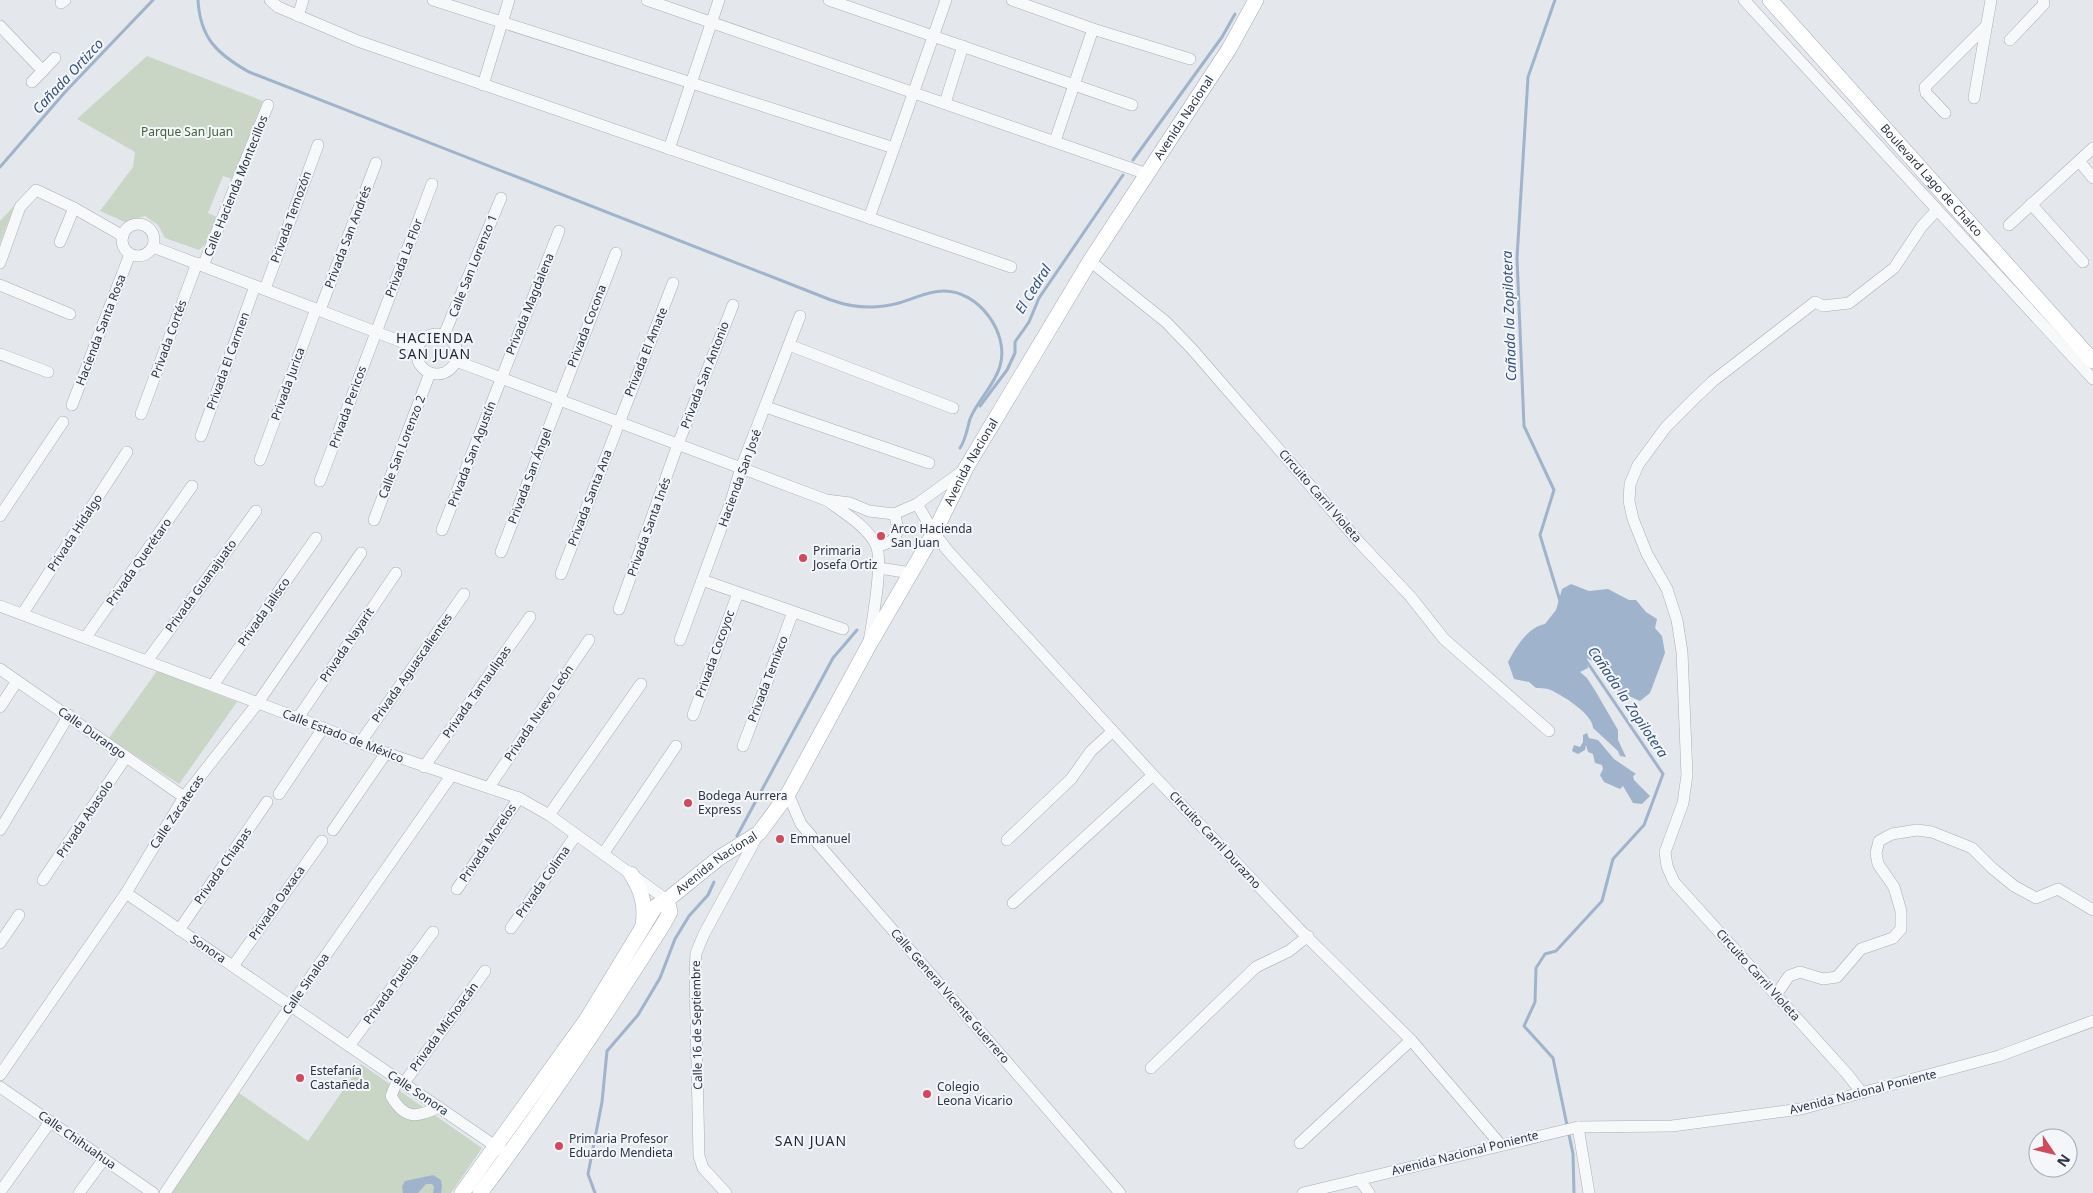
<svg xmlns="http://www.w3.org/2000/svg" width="2093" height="1193" font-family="'Noto Sans',sans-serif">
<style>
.green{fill:#c9d6c5}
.water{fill:#9fb4cc}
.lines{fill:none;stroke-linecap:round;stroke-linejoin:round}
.stream{stroke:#9fb4cc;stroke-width:3}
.minor-casing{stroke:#a9aeb7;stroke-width:12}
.major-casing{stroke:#a3abb8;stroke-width:16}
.minor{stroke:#f7f8fa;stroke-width:11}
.major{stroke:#fff;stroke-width:15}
.poi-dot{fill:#d1495b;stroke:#f4f6f9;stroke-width:2}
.labels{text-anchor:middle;stroke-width:4;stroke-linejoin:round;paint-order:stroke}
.street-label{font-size:12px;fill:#2b3445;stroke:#f4f6f9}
.park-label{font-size:12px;fill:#3f6138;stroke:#f4f6f9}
.poi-label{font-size:12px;fill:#2b3445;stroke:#f4f6f9;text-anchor:start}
.water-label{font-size:14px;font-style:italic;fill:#34527a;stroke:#f4f6f9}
.neighbourhood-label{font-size:14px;letter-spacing:1px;fill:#1d2536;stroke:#f4f6f9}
</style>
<rect width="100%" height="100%" fill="#e4e7ec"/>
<g class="green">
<path d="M147,56l116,45 -31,78 -9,-3 -15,37 9,4 -12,27 -6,6 -34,-12 -7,-13 -13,-9 -20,6 -25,-11 33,-44 2,-15 -58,-33z"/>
<path d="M14,206l-14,37v-22z"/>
<path d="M157,671l80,31 -58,82 -70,-46z"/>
<path d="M361,1064l121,84 -31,45h-282l70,-100 69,48z"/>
</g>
<g class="water">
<path d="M1571,584l18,7 19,-2 21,11h7l10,12 11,7 -2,9 7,8 3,17 -15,40 -10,8c-17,-8 -35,-13 -37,-33l-16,-10 1,10 -8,4 7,6 9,14 22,38v10l8,17 -6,-1 -2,-5 -25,-23c0,-14 -32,-34 -45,-39 -4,-1 -8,-1 -12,-1l-7,-6 -15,-3 -6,-17c8,-15 20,-35 37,-38l11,-14 6,-21z"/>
<path d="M1587,733l2,5 9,2 16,19 22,15 -3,2 1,4 16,16 -8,8 -9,-1 -10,-17 -3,3 -16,-7 -4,-7 3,-6 -1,-4 -7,-2 -2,-9 -5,-2 -2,-7 -1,5 -7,4 -6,-3 2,-6 6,2 3,-5v-7z"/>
<path d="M433,1175l8,5 1,6 -1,7h-8l1,-6 -2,-3h-6l-8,9h-15l-1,-7 3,-5z"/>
</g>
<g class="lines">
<g class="stream">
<path d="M198,0c2,38 19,54 51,72l582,228c22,8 46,9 68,3 15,-4 28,-12 44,-12 35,-1 67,42 57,75 -5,19 -23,35 -30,53 -3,10 -4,20 -10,29"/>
<path d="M1555,0l-27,77 -11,181 7,168 30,64 -14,45 20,66"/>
<path d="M1133,160l89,-123 13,-23"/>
<path d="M0,167l66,-76 87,-91"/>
<path d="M980,406l27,-36 8,-17v-11l14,-20 10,-24 84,-123"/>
<path d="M737,836l96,-178 24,-28"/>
<path d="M595,1193l-7,-19 14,-72 5,-51 31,-36 22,-37 15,-39 14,-23 19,-21 6,-13"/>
<path d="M1574,1193l-1,-39 -20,-96 -29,-32 11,-24 1,-34 9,-14 11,-3 46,-50 11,-42 31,-34 19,-51 -78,-115"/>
</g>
<g class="minor-casing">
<g id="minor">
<path d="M270,0l8,7 80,34 653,226"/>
<path d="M433,0l461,148 -25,70"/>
<path d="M647,0l500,174"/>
<path d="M829,0l303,105"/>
<path d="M1012,0l81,29 97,30"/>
<path d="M1744,0l349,379"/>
<path d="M61,3l4,-3"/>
<path d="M298,16l5,-16"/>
<path d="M0,26l43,45"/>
<path d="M2010,40l34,-36 -1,-4"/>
<path d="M32,82l23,-24"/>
<path d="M483,85l26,-85"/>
<path d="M1974,98l17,-98"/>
<path d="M945,103l18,-57"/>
<path d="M1945,113l-19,-20 -1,-6 60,-60"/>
<path d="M1055,141l38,-112"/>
<path d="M894,148l52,-148"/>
<path d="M669,149l50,-149"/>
<path d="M2079,161l14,17"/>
<path d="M2031,204l52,58"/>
<circle cx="138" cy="240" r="16"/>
<path d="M2009,225l84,-77"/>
<path d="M60,242l14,-34"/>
<path d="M153,247l265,101"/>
<path d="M1090,261l76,61 26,27 167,193 51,54 34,43 105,92"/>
<path d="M0,263l20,-56 16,-17 38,18 49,28"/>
<path d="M203,266l65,-161"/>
<path d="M0,285l70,29"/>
<path d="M265,289l53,-144"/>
<path d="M320,310l56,-147"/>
<circle cx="437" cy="354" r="20"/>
<path d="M444,335l57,-137"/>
<path d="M789,345l164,63"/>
<path d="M0,354l48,18"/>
<path d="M456,361l370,139 24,3 19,8 25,3 23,-10 47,-34"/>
<path d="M72,405l58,-151"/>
<path d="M766,407l163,56"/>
<path d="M141,414l56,-151"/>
<path d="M201,436l54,-150"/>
<path d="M260,460l56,-151"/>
<path d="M320,481l112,-297"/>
<path d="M828,501c16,12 39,25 48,44 8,17 -4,77 -7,97"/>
<path d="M917,504l17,29 14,18 205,224 150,158 108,107 89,104"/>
<path d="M0,516l63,-94"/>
<path d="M374,520l56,-147"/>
<path d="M442,530l117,-299"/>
<path d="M877,546c21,-4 24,-13 17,-32"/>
<path d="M501,552l115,-299"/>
<path d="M879,568l32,5"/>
<path d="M561,574l112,-291"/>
<path d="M702,580l141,49"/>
<path d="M0,606l298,112 88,35 133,45 30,17 118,85"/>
<path d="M619,609l59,-165 55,-139"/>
<path d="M23,613l104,-161"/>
<path d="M86,637l106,-151"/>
<path d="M680,640l51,-139 10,-33 59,-152"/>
<path d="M147,661l109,-150"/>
<path d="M0,669l184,128"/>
<path d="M213,685l103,-147"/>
<path d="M0,707l17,-26"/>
<path d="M693,715l45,-122"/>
<path d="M298,718l98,-145"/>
<path d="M360,743l104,-149"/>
<path d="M743,746l50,-134"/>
<path d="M424,767l106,-150"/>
<path d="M489,787l100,-147"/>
<path d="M279,794l44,-66"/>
<path d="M788,794l13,30 319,369"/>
<path d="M549,815l92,-131"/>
<path d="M0,830l69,-115"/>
<path d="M333,830l53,-77"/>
<path d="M1007,840l64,-61 20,-28 22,-20"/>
<path d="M603,854l73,-108"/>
<path d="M43,880l83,-123"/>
<path d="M457,889l62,-91"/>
<path d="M126,893l375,257"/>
<path d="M1013,903l140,-128"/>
<path d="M511,928l65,-93"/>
<path d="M179,930l88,-128"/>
<path d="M0,943l19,-28"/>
<path d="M233,966l89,-125"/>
<path d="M1776,995l13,-19 11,-4 23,7 14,-2 24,-28 32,-11 8,-9v-18l-7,-24 -16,-23 -2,-11 3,-12 13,-7 25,-4 15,2 40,16 20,20 22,18 22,12 22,-9 35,21"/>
<path d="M349,1046l84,-114"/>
<path d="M1151,1068l105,-101 33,-16 19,-15"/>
<path d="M0,1075l126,-182 58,-96 73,-93 104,-151"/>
<path d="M398,1079l-7,17c14,24 26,22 48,11"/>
<path d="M404,1083l81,-112"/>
<path d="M0,1087l153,106"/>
<path d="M1862,1093l-14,-18 -174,-193 -7,-16 -2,-14 18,-49 4,-28 -5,-123 -5,-32 -10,-31 -20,-35 -14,-35 -4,-18 1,-17 8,-19 28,-38 29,-29 18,-17 102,-79 8,4 26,-3 45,-35 28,-42 15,-16"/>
<path d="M1578,1127l11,66"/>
<path d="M1300,1143l111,-103"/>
<path d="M1359,1179l10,14"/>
<path d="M0,1192l50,-70"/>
<path d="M79,1193l25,-34"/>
<path d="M165,1193l126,-188 160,-229"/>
<path d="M726,1193l-23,-25 -4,-12 -4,-182 1,-21 8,-19 55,-101"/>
<path d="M1303,1193l275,-66 94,-1 129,-17 198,-53 94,-35"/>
</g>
</g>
<g class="major-casing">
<g id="major">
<path id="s1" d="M1770,0l323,361"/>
<path d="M631,874c11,17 15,31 12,52"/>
<path id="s2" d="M462,1193l125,-174 68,-112 12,-7 52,-42 40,-25 29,-39 81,-149 65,-112 32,-65 124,-207 139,-212 27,-49"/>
<path d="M480,1193c66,-87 126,-178 184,-270l6,-11 -3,-12"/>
</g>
</g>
<use href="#minor" class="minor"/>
<use href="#major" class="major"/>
</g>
<g class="poi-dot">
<circle cx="881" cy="536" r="5"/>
<circle cx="803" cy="558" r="5"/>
<circle cx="688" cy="803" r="5"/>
<circle cx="780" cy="839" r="5"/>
<circle cx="300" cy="1078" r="5"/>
<circle cx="927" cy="1094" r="5"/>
<circle cx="559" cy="1146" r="5"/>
</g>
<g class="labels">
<g class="street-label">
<text dy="4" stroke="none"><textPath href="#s2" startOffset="1306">Avenida Nacional</textPath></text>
<text dy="4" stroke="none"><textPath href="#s1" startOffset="242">Boulevard Lago de Chalco</textPath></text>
<text transform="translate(236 186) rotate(-68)" y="4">Calle Hacienda Montecillos</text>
<text transform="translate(291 217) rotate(-70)" y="4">Privada Temozón</text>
<text transform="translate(348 237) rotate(-69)" y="4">Privada San Andrés</text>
<text transform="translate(404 258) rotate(-69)" y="4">Privada La Flor</text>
<text transform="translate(473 266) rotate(-68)" y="4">Calle San Lorenzo 1</text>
<text transform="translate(530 304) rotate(-68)" y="4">Privada Magdalena</text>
<text transform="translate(587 326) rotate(-69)" y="4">Privada Cocona</text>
<text transform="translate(101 330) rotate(-69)" y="4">Hacienda Santa Rosa</text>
<text transform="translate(169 339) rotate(-70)" y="4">Privada Cortés</text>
<text transform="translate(646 352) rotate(-68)" y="4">Privada El Amate</text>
<text transform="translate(228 361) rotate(-70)" y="4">Privada El Carmen</text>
<text transform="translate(705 375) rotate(-69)" y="4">Privada San Antonio</text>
<text transform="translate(288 384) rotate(-70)" y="4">Privada Jurica</text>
<text transform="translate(348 407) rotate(-70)" y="4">Privada Pericos</text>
<text transform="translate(402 447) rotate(-69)" y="4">Calle San Lorenzo 2</text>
<text transform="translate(472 454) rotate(-69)" y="4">Privada San Agustín</text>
<text dy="4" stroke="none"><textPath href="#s2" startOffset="901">Avenida Nacional</textPath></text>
<text transform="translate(530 476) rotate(-69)" y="4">Privada San Ángel</text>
<text transform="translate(740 478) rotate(-70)" y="4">Hacienda San José</text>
<text transform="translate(1320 496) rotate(49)" y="4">Circuito Carril Violeta</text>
<text transform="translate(590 498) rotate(-69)" y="4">Privada Santa Ana</text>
<text transform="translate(649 527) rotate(-70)" y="4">Privada Santa Inés</text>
<text transform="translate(75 533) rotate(-57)" y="4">Privada Hidalgo</text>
<text transform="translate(139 562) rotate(-55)" y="4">Privada Querétaro</text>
<text transform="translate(201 586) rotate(-54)" y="4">Privada Guanajuato</text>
<text transform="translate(264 612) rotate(-55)" y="4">Privada Jalisco</text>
<text transform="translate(347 645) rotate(-56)" y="4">Privada Nayarit</text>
<text transform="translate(715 654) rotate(-70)" y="4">Privada Cocoyoc</text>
<text transform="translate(412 668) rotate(-55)" y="4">Privada Aguascalientes</text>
<text transform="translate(768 679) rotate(-69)" y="4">Privada Temixco</text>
<text transform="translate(477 692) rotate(-55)" y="4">Privada Tamaulipas</text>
<text transform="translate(539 713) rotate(-56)" y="4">Privada Nuevo León</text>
<text transform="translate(92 733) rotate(35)" y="4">Calle Durango</text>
<text transform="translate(343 736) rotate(21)" y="4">Calle Estado de México</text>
<text transform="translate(177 812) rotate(-56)" y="4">Calle Zacatecas</text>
<text transform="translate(85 819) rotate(-56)" y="4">Privada Abasolo</text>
<text transform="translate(1215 840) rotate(47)" y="4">Circuito Carril Durazno</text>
<text transform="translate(488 843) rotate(-56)" y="4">Privada Morelos</text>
<text dy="4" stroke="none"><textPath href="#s2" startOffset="421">Avenida Nacional</textPath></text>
<text transform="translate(223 866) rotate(-55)" y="4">Privada Chiapas</text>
<text transform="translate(543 882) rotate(-55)" y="4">Privada Colima</text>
<text transform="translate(277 903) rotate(-55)" y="4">Privada Oaxaca</text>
<text transform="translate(208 949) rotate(34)" y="4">Sonora</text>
<text transform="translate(1758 975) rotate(48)" y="4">Circuito Carril Violeta</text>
<text transform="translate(306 984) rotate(-55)" y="4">Calle Sinaloa</text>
<text transform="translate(391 989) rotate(-54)" y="4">Privada Puebla</text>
<text transform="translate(950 996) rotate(49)" y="4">Calle General Vicente Guerrero</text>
<text transform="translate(697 1025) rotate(-91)" y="4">Calle 16 de Septiembre</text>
<text transform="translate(444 1027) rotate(-54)" y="4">Privada Michoacán</text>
<text transform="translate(1863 1092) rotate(-14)" y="4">Avenida Nacional Poniente</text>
<text transform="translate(418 1093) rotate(34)" y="4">Calle Sonora</text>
<text transform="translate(77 1140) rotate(35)" y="4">Calle Chihuahua</text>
<text transform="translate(1465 1153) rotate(-14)" y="4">Avenida Nacional Poniente</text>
</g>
<g class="park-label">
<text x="187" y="136">Parque San Juan</text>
</g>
<g class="poi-label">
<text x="891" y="533">Arco Hacienda<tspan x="891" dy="14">San Juan</tspan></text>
<text x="813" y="555">Primaria<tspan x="813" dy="14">Josefa Ortiz</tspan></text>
<text x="698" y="800">Bodega Aurrera<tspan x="698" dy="14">Express</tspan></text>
<text x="790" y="843">Emmanuel</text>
<text x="310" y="1075">Estefanía<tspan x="310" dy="14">Castañeda</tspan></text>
<text x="937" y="1091">Colegio<tspan x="937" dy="14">Leona Vicario</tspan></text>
<text x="569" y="1143">Primaria Profesor<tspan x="569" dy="14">Eduardo Mendieta</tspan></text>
</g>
<g class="water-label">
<text transform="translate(68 76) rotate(-47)" y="5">Cañada Ortizco</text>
<text transform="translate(1033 289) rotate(-58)" y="5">El Cedral</text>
<text transform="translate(1509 316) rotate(-92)" y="5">Cañada la Zopilotera</text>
<text transform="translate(1628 702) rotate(56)" y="5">Cañada la Zopilotera</text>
</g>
<g class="neighbourhood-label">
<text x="435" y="343">HACIENDA<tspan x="435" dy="16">SAN JUAN</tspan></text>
<text x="811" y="1146">SAN JUAN</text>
</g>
</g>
<g transform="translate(2053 1153) rotate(125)"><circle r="24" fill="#f4f6f9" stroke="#a4a8b1"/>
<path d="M0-4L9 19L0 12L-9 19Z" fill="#d1495b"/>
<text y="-8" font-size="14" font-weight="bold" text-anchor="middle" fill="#2b3445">N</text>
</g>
</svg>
